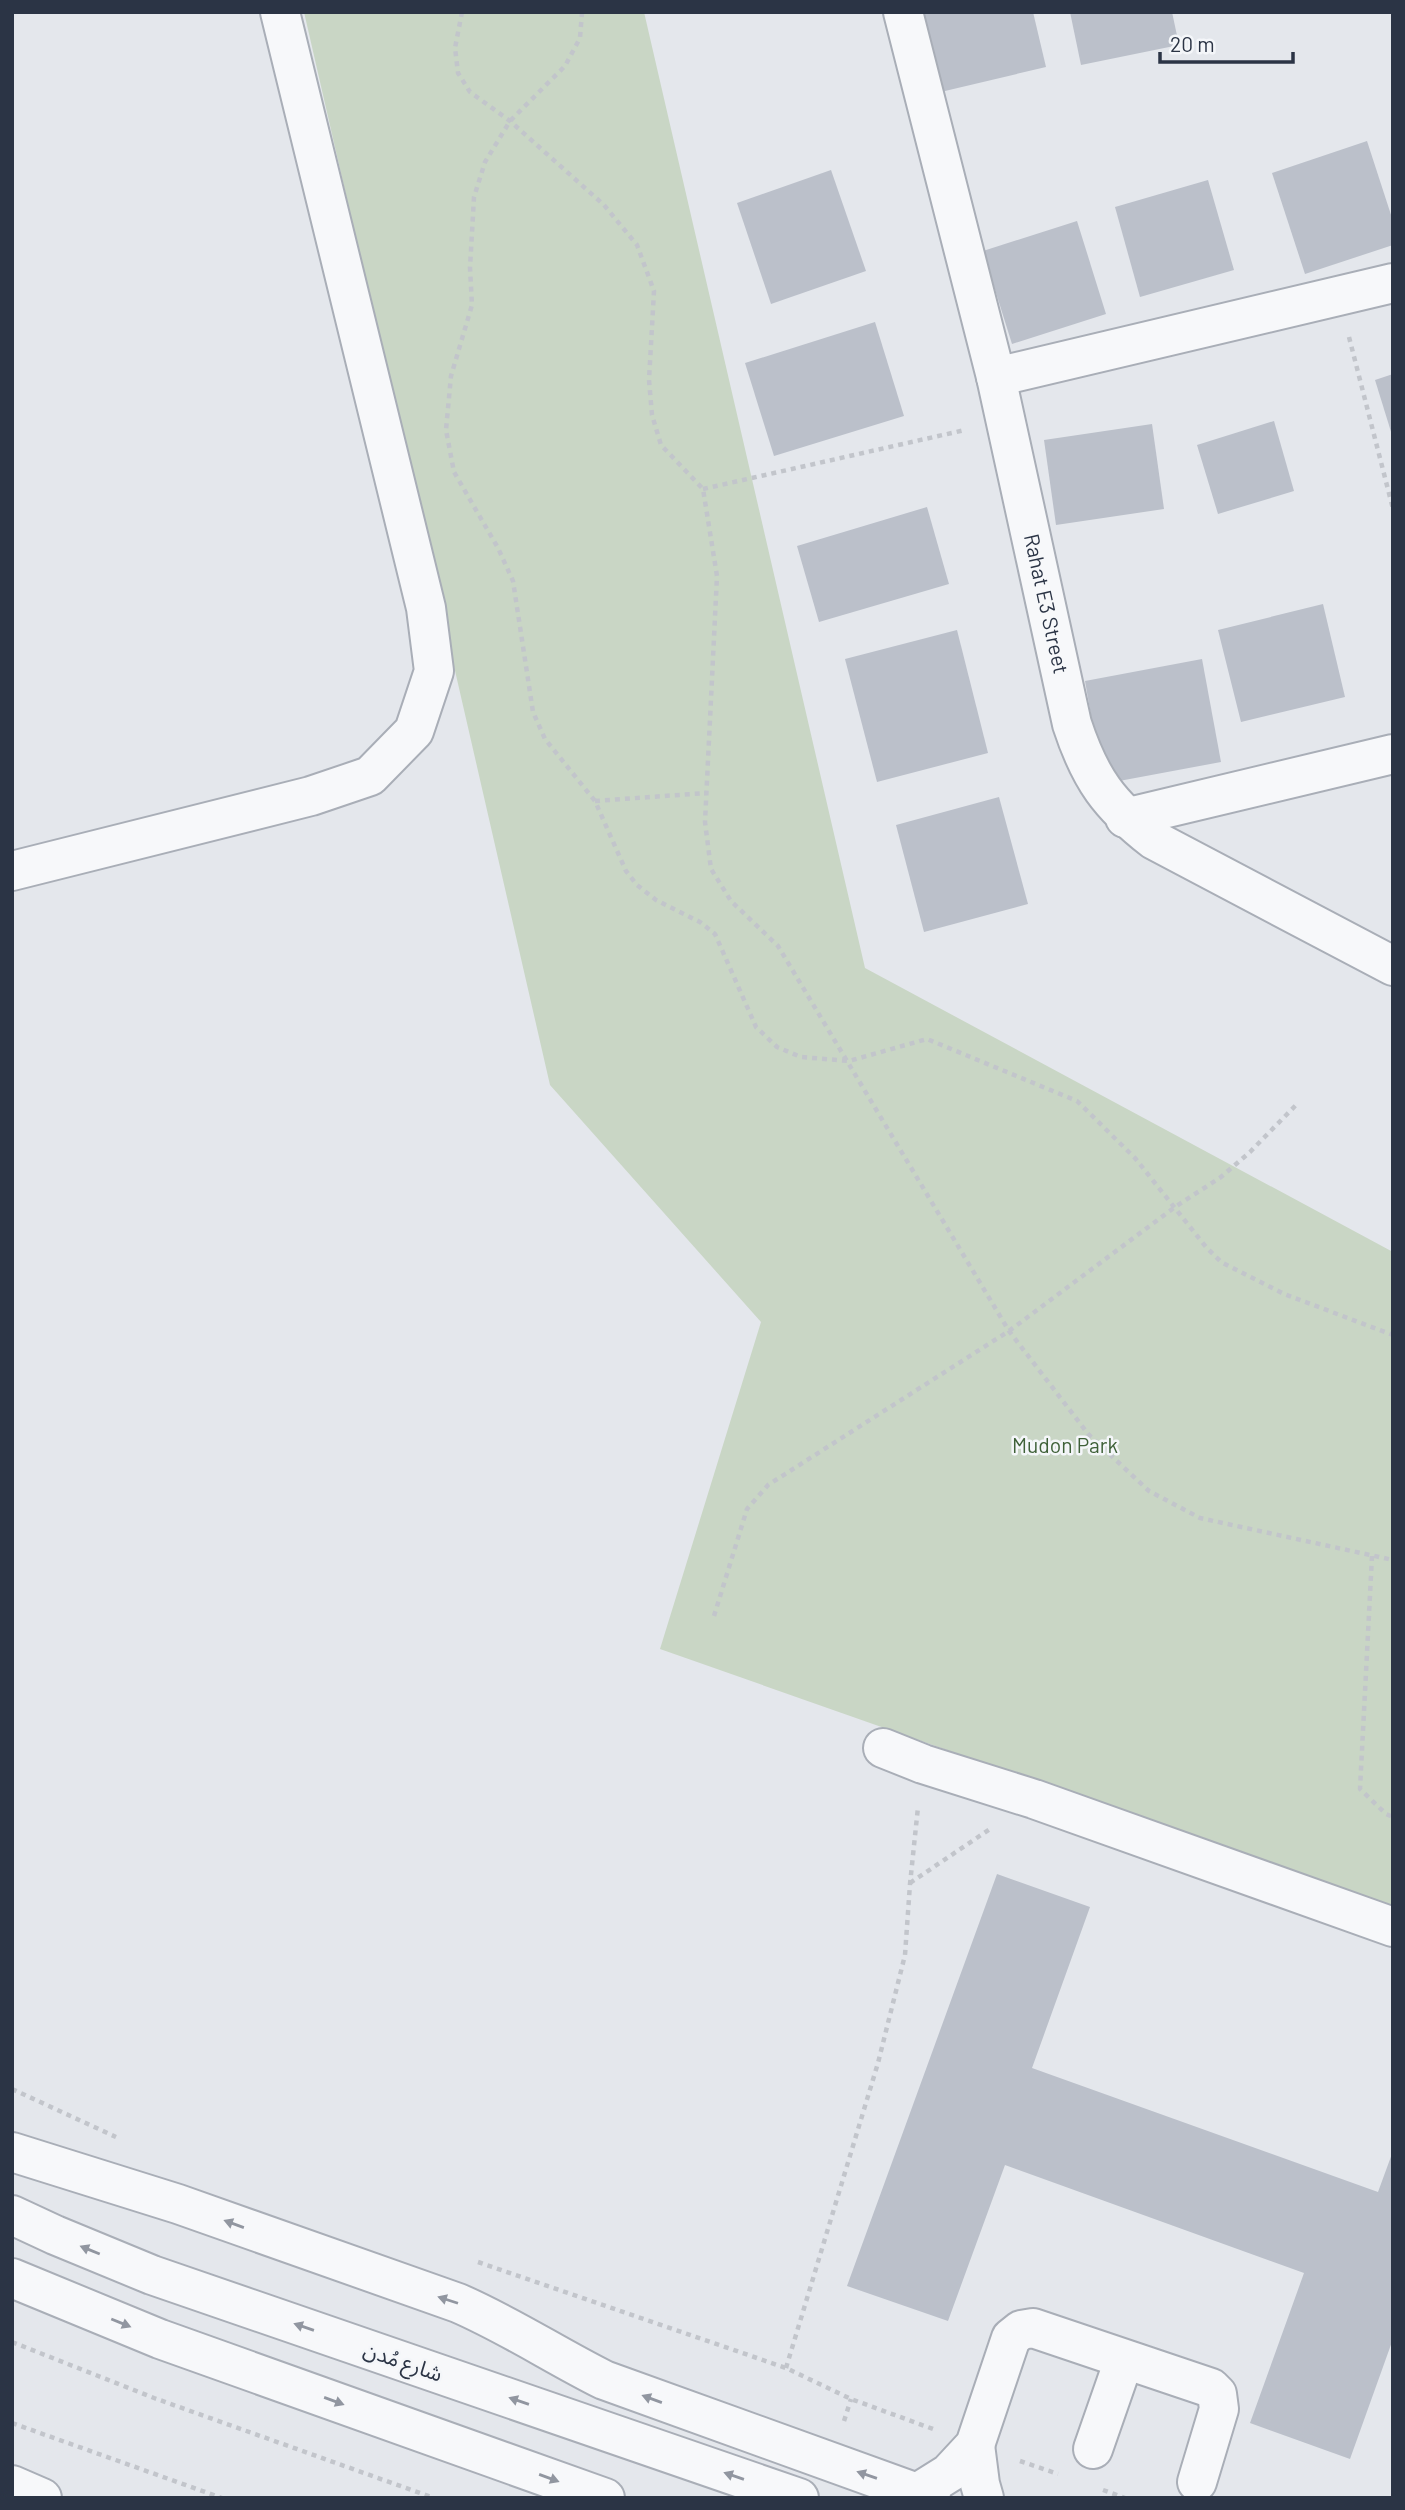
<svg xmlns="http://www.w3.org/2000/svg" width="1405" height="2510" font-family="Barlow,'Noto Sans Arabic',sans-serif">
<style>
.green{fill:#c9d6c5}
.building{fill:#bbc0ca}
.lines{fill:none;stroke-linecap:round;stroke-linejoin:round}
.minor-casing{stroke:#a9aeb7;stroke-width:42}
.path{stroke:#c2c5cb;stroke-width:4.5;stroke-dasharray:5 5;stroke-linecap:butt}
.minor{stroke:#f7f8fa;stroke-width:38}
.oneway{fill:#9196a0}
.labels{text-anchor:middle;stroke-width:5;stroke-linejoin:round;paint-order:stroke}
.street-label{font-size:21px;fill:#2b3445;stroke:#f4f6f9}
.park-label{font-size:21px;fill:#3f6138;stroke:#f4f6f9}
</style>
<rect width="100%" height="100%" fill="#e4e7ec"/>
<path class="green" d="M304,12h340l221,956 528,284v655l-733,-258 101,-327 -211,-237z"/>
<g class="building">
<path d="M909,12h124l13,55 -118,28z"/>
<path d="M1070,12h102l7,33 -98,20z"/>
<path d="M1367,141l26,80v24l-88,29 -33,-101z"/>
<path d="M831,170l35,101 -95,33 -34,-101z"/>
<path d="M1208,180l26,90 -94,27 -25,-90z"/>
<path d="M1077,221l29,93 -94,30 -29,-93z"/>
<path d="M875,322l29,94 -130,40 -29,-93z"/>
<path d="M1393,374v60l-1,1 -17,-55z"/>
<path d="M1274,421l20,70 -76,23 -21,-69z"/>
<path d="M1152,424l12,85 -108,16 -12,-85z"/>
<path d="M927,507l22,77 -130,38 -22,-76z"/>
<path d="M1323,604l22,93 -104,25 -23,-92z"/>
<path d="M957,630l31,123 -111,29 -32,-123z"/>
<path d="M1202,659l19,103 -118,22 -18,-103z"/>
<path d="M999,797l29,107 -104,28 -28,-107z"/>
<path d="M997,1874l93,33 -58,161 346,124 15,-41v188l-43,120 -100,-36 54,-150 -299,-108 -57,156 -101,-35z"/>
</g>
<g class="lines">
<g class="minor-casing">
<g id="minor">
<path id="s1" d="M903,12l93,365 76,347c18,55 37,81 82,116l239,126"/>
<path d="M996,377l397,-94"/>
<path d="M1125,818l268,-64"/>
<path d="M12,871l299,-75 59,-20 44,-45 20,-60 -8,-63 -146,-596"/>
<path d="M883,1748l40,16 111,35 359,128"/>
<path d="M12,2152l166,52 280,99c51,22 96,52 146,77l327,118"/>
<path d="M12,2215l43,20 97,40 647,223"/>
<path d="M12,2278l148,61 445,159"/>
<path d="M975,2445l5,39 4,14"/>
<path d="M1093,2449l31,-89"/>
<path d="M12,2485l30,13"/>
<path d="M917,2493l32,-20 26,-28 36,-107 10,-8 12,-2 178,60 6,6 2,15 -22,73"/>
</g>
</g>
<g class="path">
<path d="M462,12l-7,36 3,25 12,19 40,29 94,84 33,40 17,46 -5,89 3,35 9,30 42,44 14,87 -12,246 6,47 20,32 47,45 231,385 80,104 60,56 51,27 193,42"/>
<path d="M582,12l-2,26 -15,28 -55,55 -25,41 -11,35 -4,71 2,37 -21,71 -5,54 8,42 44,76 15,33 20,131 12,27 50,62 31,70 11,14 19,15 44,22 15,12 41,93 21,20 24,10 48,4 78,-22 150,62 58,57 71,89 15,15 63,32 109,41"/>
<path d="M1349,337l44,172"/>
<path d="M703,489l262,-59"/>
<path d="M595,801l111,-8"/>
<path d="M1372,1556l-12,233 26,25 7,3"/>
<path d="M714,1616l33,-107 21,-24 241,-154 166,-124 46,-30 29,-25 46,-47"/>
<path d="M910,1883l80,-54"/>
<path d="M12,2089l104,48"/>
<path d="M478,2262l308,106 65,31 82,30"/>
<path d="M12,2342l142,56 280,100"/>
<path d="M786,2368l92,-305 27,-108 5,-71 8,-77"/>
<path d="M844,2421l7,-22"/>
<path d="M12,2423l210,75"/>
<path d="M1020,2461l38,13"/>
<path d="M1103,2490l22,8"/>
</g>
<use href="#minor" class="minor"/>
</g>
<defs><path id="oneway-solid" d="M-6-.8H1V-3.2L6.5 0L1 3.2V.8H-6Z" transform="scale(1.75)"/></defs>
<g class="oneway">
<use href="#oneway-solid" transform="translate(234 2224) rotate(-160)"/>
<use href="#oneway-solid" transform="translate(90 2250) rotate(-158)"/>
<use href="#oneway-solid" transform="translate(448 2300) rotate(-162)"/>
<use href="#oneway-solid" transform="translate(121 2323) rotate(22)"/>
<use href="#oneway-solid" transform="translate(304 2327) rotate(-161)"/>
<use href="#oneway-solid" transform="translate(652 2399) rotate(-160)"/>
<use href="#oneway-solid" transform="translate(334 2401) rotate(20)"/>
<use href="#oneway-solid" transform="translate(519 2401) rotate(-161)"/>
<use href="#oneway-solid" transform="translate(867 2475) rotate(-161)"/>
<use href="#oneway-solid" transform="translate(734 2476) rotate(-161)"/>
<use href="#oneway-solid" transform="translate(549 2478) rotate(20)"/>
</g>
<g class="labels">
<g class="street-label">
<text dy="7" stroke="none"><textPath href="#s1" startOffset="609">Rahat E3 Street</textPath></text>
<text transform="translate(403 2362) rotate(19)" y="7">شارع مُدن</text>
</g>
<g class="park-label">
<text x="1065" y="1453">Mudon Park</text>
</g>
</g>
<rect width="1405" height="2510" fill="none" stroke="#2b3445" stroke-width="28"/>
<path d="M1160 52v10h133v-10" fill="none" stroke="#2b3445" stroke-width="3.5"/>
<text x="1170" y="52" font-size="21" fill="#2b3445" stroke="#f4f6f9" stroke-width="5" paint-order="stroke">20 m</text>
</svg>
